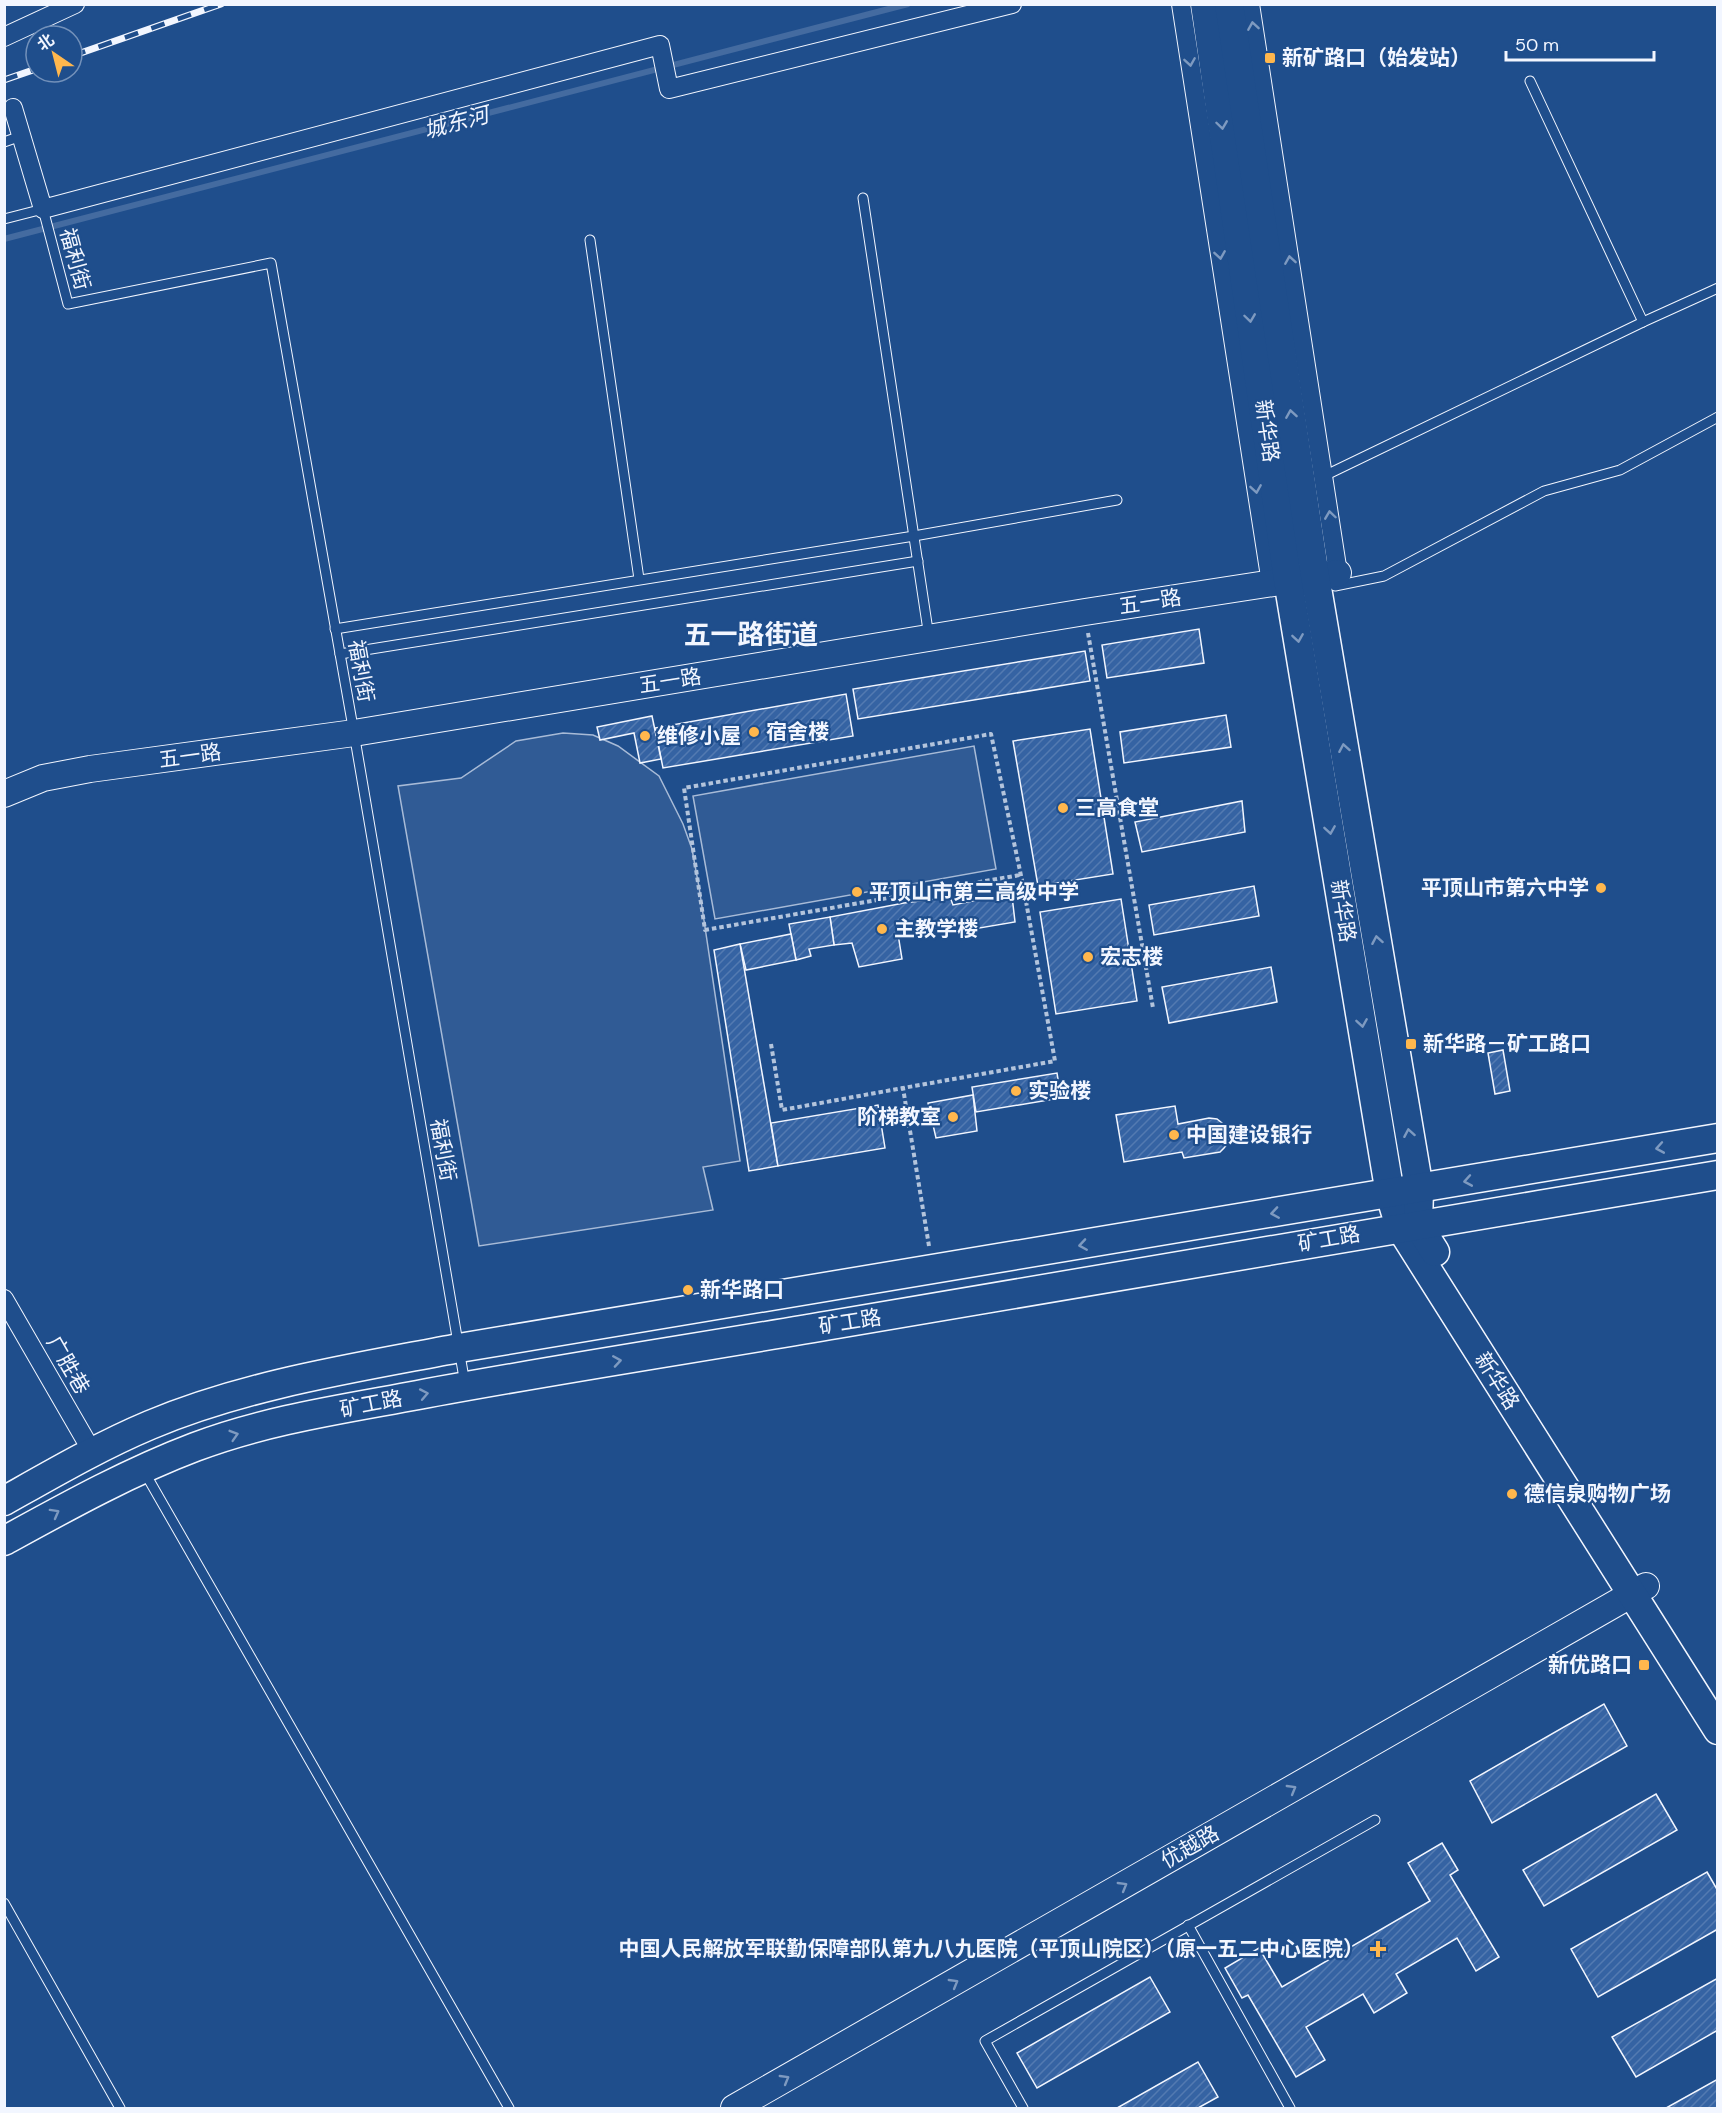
<svg xmlns="http://www.w3.org/2000/svg" width="1722" height="2113" font-family="'DM Sans','Noto Sans SC',sans-serif">
<style>
.built{fill:#305b95;stroke:#a8bbd7;stroke-width:1.5}
.lines{fill:none;stroke-linecap:round;stroke-linejoin:round}
.stream{stroke:#446ba0;stroke-width:6}
.building{fill:url(#building-hatch);stroke:#f2f6ff;stroke-width:1.5}
.lane-casing{stroke:#f2f6ff;stroke-width:11}
.street-casing{stroke:#f2f6ff;stroke-width:20}
.secondary-casing{stroke:#f2f6ff;stroke-width:28}
.primary-casing{stroke:#f2f6ff;stroke-width:31}
.path{stroke:#b3c4dc;stroke-width:4;stroke-dasharray:4.5 3;stroke-linecap:butt}
.lane{stroke:#1f4e8c;stroke-width:9}
.street{stroke:#1f4e8c;stroke-width:18}
.secondary{stroke:#1f4e8c;stroke-width:26}
.primary{stroke:#1f4e8c;stroke-width:28}
.rail-casing{stroke:#f2f6ff;stroke-width:7}
.rail{stroke:#1f4e8c;stroke-width:4.5;stroke-dasharray:14;stroke-linecap:butt}
.oneway{stroke:#7e9ac0}
.poi-dot{fill:#ffb74d;stroke:#1f4e8c;stroke-width:2}
.labels{text-anchor:middle;stroke-width:4.5;stroke-linejoin:round;paint-order:stroke}
.poi-label{font-size:21px;font-weight:bold;fill:#f2f6ff;stroke:#1f4e8c;text-anchor:start}
.street-label{font-size:21px;fill:#f2f6ff;stroke:#1f4e8c}
.water-label{font-size:22px;font-style:italic;fill:#f2f6ff;stroke:#1f4e8c}
.district-label{font-size:27px;font-weight:bold;fill:#f2f6ff;stroke:#1f4e8c}
</style>
<defs>
<pattern id="building-hatch" width="6" height="6" patternUnits="userSpaceOnUse" patternTransform="scale(1.5)"><rect width="6" height="6" fill="#3563a3"/><path d="M-1 1l2-2M0 6l6-6M5 7l2-2" fill="none" stroke="#537ab1"/></pattern>
</defs>
<rect width="100%" height="100%" fill="#1f4e8c"/>
<g class="built">
<path d="M563,733l30,2 25,11 41,30 24,48 9,25 7,38 41,274 -37,6 10,43 -234,36 -81,-460 63,-8 55,-37z"/>
<path d="M974,746l22,123 -281,50 -22,-123z"/>
</g>
<g class="lines">
<path class="stream" d="M4,239l904,-235"/>
</g>
<g class="building">
<path d="M1199,629l5,34 -97,15 -5,-33z"/>
<path d="M1085,651l5,30 -232,38 -5,-30z"/>
<path d="M846,694l7,42 -190,32 -8,-40z"/>
<path d="M1226,715l5,32 -107,16 -4,-31z"/>
<path d="M652,716l9,43 -21,4 -6,-30 -34,7 -3,-13z"/>
<path d="M1090,729l23,145 -75,12 -25,-145z"/>
<path d="M1242,801l3,31 -103,20 -7,-30z"/>
<path d="M1254,886l5,30 -105,19 -5,-30z"/>
<path d="M998,896h14l3,26 -59,10 -3,-7 -55,9 4,25 -43,8 -7,-24 -18,2 -4,-28 74,-14 46,-6 3,8z"/>
<path d="M1121,899l16,102 -81,13 -16,-102z"/>
<path d="M830,917l4,28 -25,4 2,7 -15,4 -7,-36z"/>
<path d="M791,934l5,26 -50,10 -6,-26z"/>
<path d="M740,944l38,222 -29,5 -35,-221z"/>
<path d="M1271,967l6,35 -108,21 -7,-36z"/>
<path d="M1503,1050l7,41 -15,3 -7,-41z"/>
<path d="M1057,1073l4,25 -85,14 -4,-25z"/>
<path d="M973,1095l4,36 -41,7 -8,-35z"/>
<path d="M878,1105l7,43 -107,18 -7,-43z"/>
<path d="M1175,1106l3,18 31,-6 8,1 5,4 7,9 -1,11 -4,5 -4,4 -36,6 -2,-6 -58,10 -8,-47z"/>
<path d="M1604,1704l23,42 -135,77 -22,-42z"/>
<path d="M1656,1794l21,36 -133,76 -21,-36z"/>
<path d="M1442,1843l16,27 -8,5 49,82 -23,14 -19,-33 -61,36 11,19 -33,20 -11,-19 -57,33 19,33 -29,17 -48,-82 -6,3 -17,-30 34,-20 23,39 148,-86 -22,-38z"/>
<path d="M1707,1872l11,19v38l-120,68 -27,-48z"/>
<path d="M1150,1977l20,35 -133,76 -20,-35z"/>
<path d="M1718,1978v52l-82,47 -24,-40z"/>
<path d="M1198,2062l20,35 -20,11h-81z"/>
<path d="M1718,2079v29h-52z"/>
</g>
<g class="lines">
<g class="lane-casing">
<g id="lane">
<path d="M1530,81l113,241"/>
<path d="M4,142l17,-6"/>
<path d="M863,198l66,439"/>
<path d="M4,219l39,-10 25,95 203,-41 83,470 111,651"/>
<path d="M590,240l49,339"/>
<path d="M1324,476l319,-154 75,-34"/>
<path d="M1335,586l49,-10 160,-85 76,-21 98,-53"/>
<path d="M335,629l579,-93 203,-36"/>
<path d="M340,654l578,-93"/>
<path d="M145,1473l364,635"/>
<path d="M4,1903l116,205"/>
<path d="M1188,1925l102,183"/>
<path d="M1023,2108l-38,-67 390,-221"/>
</g>
</g>
<g class="street-casing">
<g id="street">
<path d="M1181,4l90,579"/>
<path d="M1250,4l88,569"/>
<path d="M4,37l71,-33"/>
<path d="M13,108l30,101 617,-164 9,44 343,-85"/>
<path d="M4,1299l89,154"/>
</g>
</g>
<g class="secondary-casing">
<g id="secondary">
<path d="M4,794l39,-16 47,-9 264,-36 731,-121 253,-39"/>
<path d="M734,2108l912,-522"/>
</g>
</g>
<g class="primary-casing">
<g id="primary">
<path d="M1205,4l83,576 102,614 10,33 318,503"/>
<path d="M1229,4l86,572 104,613 -1,36 17,27"/>
<path d="M4,1501c48,-27 96,-55 146,-76 98,-41 205,-57 309,-77l1259,-210"/>
<path d="M4,1541c62,-34 125,-69 191,-94 71,-27 148,-38 223,-52 139,-26 279,-47 419,-71 293,-49 587,-100 881,-149"/>
</g>
</g>
<g class="path">
<path d="M1088,633l65,375"/>
<path d="M771,1044l11,66 121,-22"/>
<path d="M929,1246l-26,-158 152,-27 -32,-176 -32,-151 -307,54 21,142 315,-55"/>
</g>
<use href="#lane" class="lane"/>
<use href="#street" class="street"/>
<use href="#secondary" class="secondary"/>
<use href="#primary" class="primary"/>
<g class="rail-casing">
<g id="rail">
<path d="M72,56l149,-52"/>
<path d="M4,80l32,-11"/>
</g>
</g>
<use href="#rail" class="rail"/>
</g>
<defs><path id="oneway-chevron" d="M-2-3.5L2.5 0L-2 3.5" fill="none" stroke-width="1.6" stroke-linecap="round" stroke-linejoin="round" transform="scale(1.5)"/></defs>
<g class="oneway">
<use href="#oneway-chevron" transform="translate(1253 26) rotate(-99)"/>
<use href="#oneway-chevron" transform="translate(1190 62) rotate(81)"/>
<use href="#oneway-chevron" transform="translate(1222 125) rotate(82)"/>
<use href="#oneway-chevron" transform="translate(1220 255) rotate(81)"/>
<use href="#oneway-chevron" transform="translate(1290 260) rotate(-99)"/>
<use href="#oneway-chevron" transform="translate(1250 318) rotate(82)"/>
<use href="#oneway-chevron" transform="translate(1291 414) rotate(-99)"/>
<use href="#oneway-chevron" transform="translate(1256 489) rotate(81)"/>
<use href="#oneway-chevron" transform="translate(1330 515) rotate(-98)"/>
<use href="#oneway-chevron" transform="translate(1298 638) rotate(81)"/>
<use href="#oneway-chevron" transform="translate(1344 748) rotate(-100)"/>
<use href="#oneway-chevron" transform="translate(1330 830) rotate(81)"/>
<use href="#oneway-chevron" transform="translate(1377 940) rotate(-100)"/>
<use href="#oneway-chevron" transform="translate(1362 1023) rotate(81)"/>
<use href="#oneway-chevron" transform="translate(1409 1133) rotate(-100)"/>
<use href="#oneway-chevron" transform="translate(1660 1148) rotate(170)"/>
<use href="#oneway-chevron" transform="translate(1468 1181) rotate(170)"/>
<use href="#oneway-chevron" transform="translate(1275 1213) rotate(171)"/>
<use href="#oneway-chevron" transform="translate(1083 1245) rotate(171)"/>
<use href="#oneway-chevron" transform="translate(617 1361) rotate(-9)"/>
<use href="#oneway-chevron" transform="translate(424 1394) rotate(-11)"/>
<use href="#oneway-chevron" transform="translate(234 1435) rotate(-17)"/>
<use href="#oneway-chevron" transform="translate(55 1513) rotate(-29)"/>
<use href="#oneway-chevron" transform="translate(1292 1789) rotate(-30)"/>
<use href="#oneway-chevron" transform="translate(1123 1886) rotate(-30)"/>
<use href="#oneway-chevron" transform="translate(954 1983) rotate(-30)"/>
<use href="#oneway-chevron" transform="translate(785 2079) rotate(-30)"/>
</g>
<g class="poi-dot">
<rect x="1264" y="52" width="12" height="12" rx="3"/>
<circle cx="754" cy="732" r="6"/>
<circle cx="645" cy="736" r="6"/>
<circle cx="1063" cy="808" r="6"/>
<circle cx="1601" cy="888" r="6"/>
<circle cx="857" cy="892" r="6"/>
<circle cx="882" cy="929" r="6"/>
<circle cx="1088" cy="957" r="6"/>
<rect x="1405" y="1038" width="12" height="12" rx="3"/>
<circle cx="1016" cy="1091" r="6"/>
<circle cx="953" cy="1117" r="6"/>
<circle cx="1174" cy="1135" r="6"/>
<circle cx="688" cy="1290" r="6"/>
<circle cx="1512" cy="1494" r="6"/>
<rect x="1638" y="1659" width="12" height="12" rx="3"/>
<path d="M1375 1940h6v6h6v6h-6v6h-6v-6h-6v-6h6z"/>
</g>
<g class="labels">
<g class="poi-label">
<text x="1282" y="65">新矿路口（始发站）</text>
<text x="766" y="739">宿舍楼</text>
<text x="657" y="743">维修小屋</text>
<text x="1075" y="815">三高食堂</text>
<text x="1589" y="895" text-anchor="end">平顶山市第六中学</text>
<text x="869" y="899">平顶山市第三高级中学</text>
<text x="894" y="936">主教学楼</text>
<text x="1100" y="964">宏志楼</text>
<text x="1423" y="1051">新华路－矿工路口</text>
<text x="1028" y="1098">实验楼</text>
<text x="941" y="1124" text-anchor="end">阶梯教室</text>
<text x="1186" y="1142">中国建设银行</text>
<text x="700" y="1297">新华路口</text>
<text x="1524" y="1501">德信泉购物广场</text>
<text x="1632" y="1672" text-anchor="end">新优路口</text>
<text x="1364" y="1956" text-anchor="end">中国人民解放军联勤保障部队第九八九医院（平顶山院区）（原一五二中心医院）</text>
</g>
<g class="street-label">
<text transform="translate(75 259) rotate(75)" y="7">福利街</text>
<text transform="translate(1267 431) rotate(82)" y="7">新华路</text>
<text transform="translate(1150 602) rotate(-9)" y="7">五一路</text>
<text transform="translate(361 671) rotate(80)" y="7">福利街</text>
<text transform="translate(670 681) rotate(-9)" y="7">五一路</text>
<text transform="translate(190 756) rotate(-8)" y="7">五一路</text>
<text transform="translate(1343 911) rotate(81)" y="7">新华路</text>
<text transform="translate(443 1150) rotate(80)" y="7">福利街</text>
<text transform="translate(1329 1239) rotate(-10)" y="7">矿工路</text>
<text transform="translate(850 1322) rotate(-9)" y="7">矿工路</text>
<text transform="translate(68 1365) rotate(60)" y="7">广胜巷</text>
<text transform="translate(1497 1381) rotate(58)" y="7">新华路</text>
<text transform="translate(371 1404) rotate(-11)" y="7">矿工路</text>
<text transform="translate(1190 1847) rotate(-30)" y="7">优越路</text>
</g>
<g class="water-label">
<text transform="translate(456 122) rotate(-15)" y="8">城东河</text>
</g>
<g class="district-label">
<text x="751" y="644">五一路街道</text>
</g>
</g>
<rect width="1722" height="2113" fill="none" stroke="#f2f6ff" stroke-width="12"/>
<g transform="translate(54 54) rotate(325)"><circle r="28" fill="#1f4e8c" stroke="#7391ba" stroke-width="1.5"/>
<path d="M0-4.5L10 22L0 15L-10 22Z" fill="#ffb74d"/>
<text y="-9" font-size="16" font-weight="bold" text-anchor="middle" fill="#f2f6ff">北</text>
</g>
<path d="M1506 51v9h148v-9" fill="none" stroke="#f2f6ff" stroke-width="3"/>
<text x="1515" y="51" font-size="18" fill="#f2f6ff" stroke="#1f4e8c" stroke-width="4.5" paint-order="stroke">50 m</text>
</svg>
